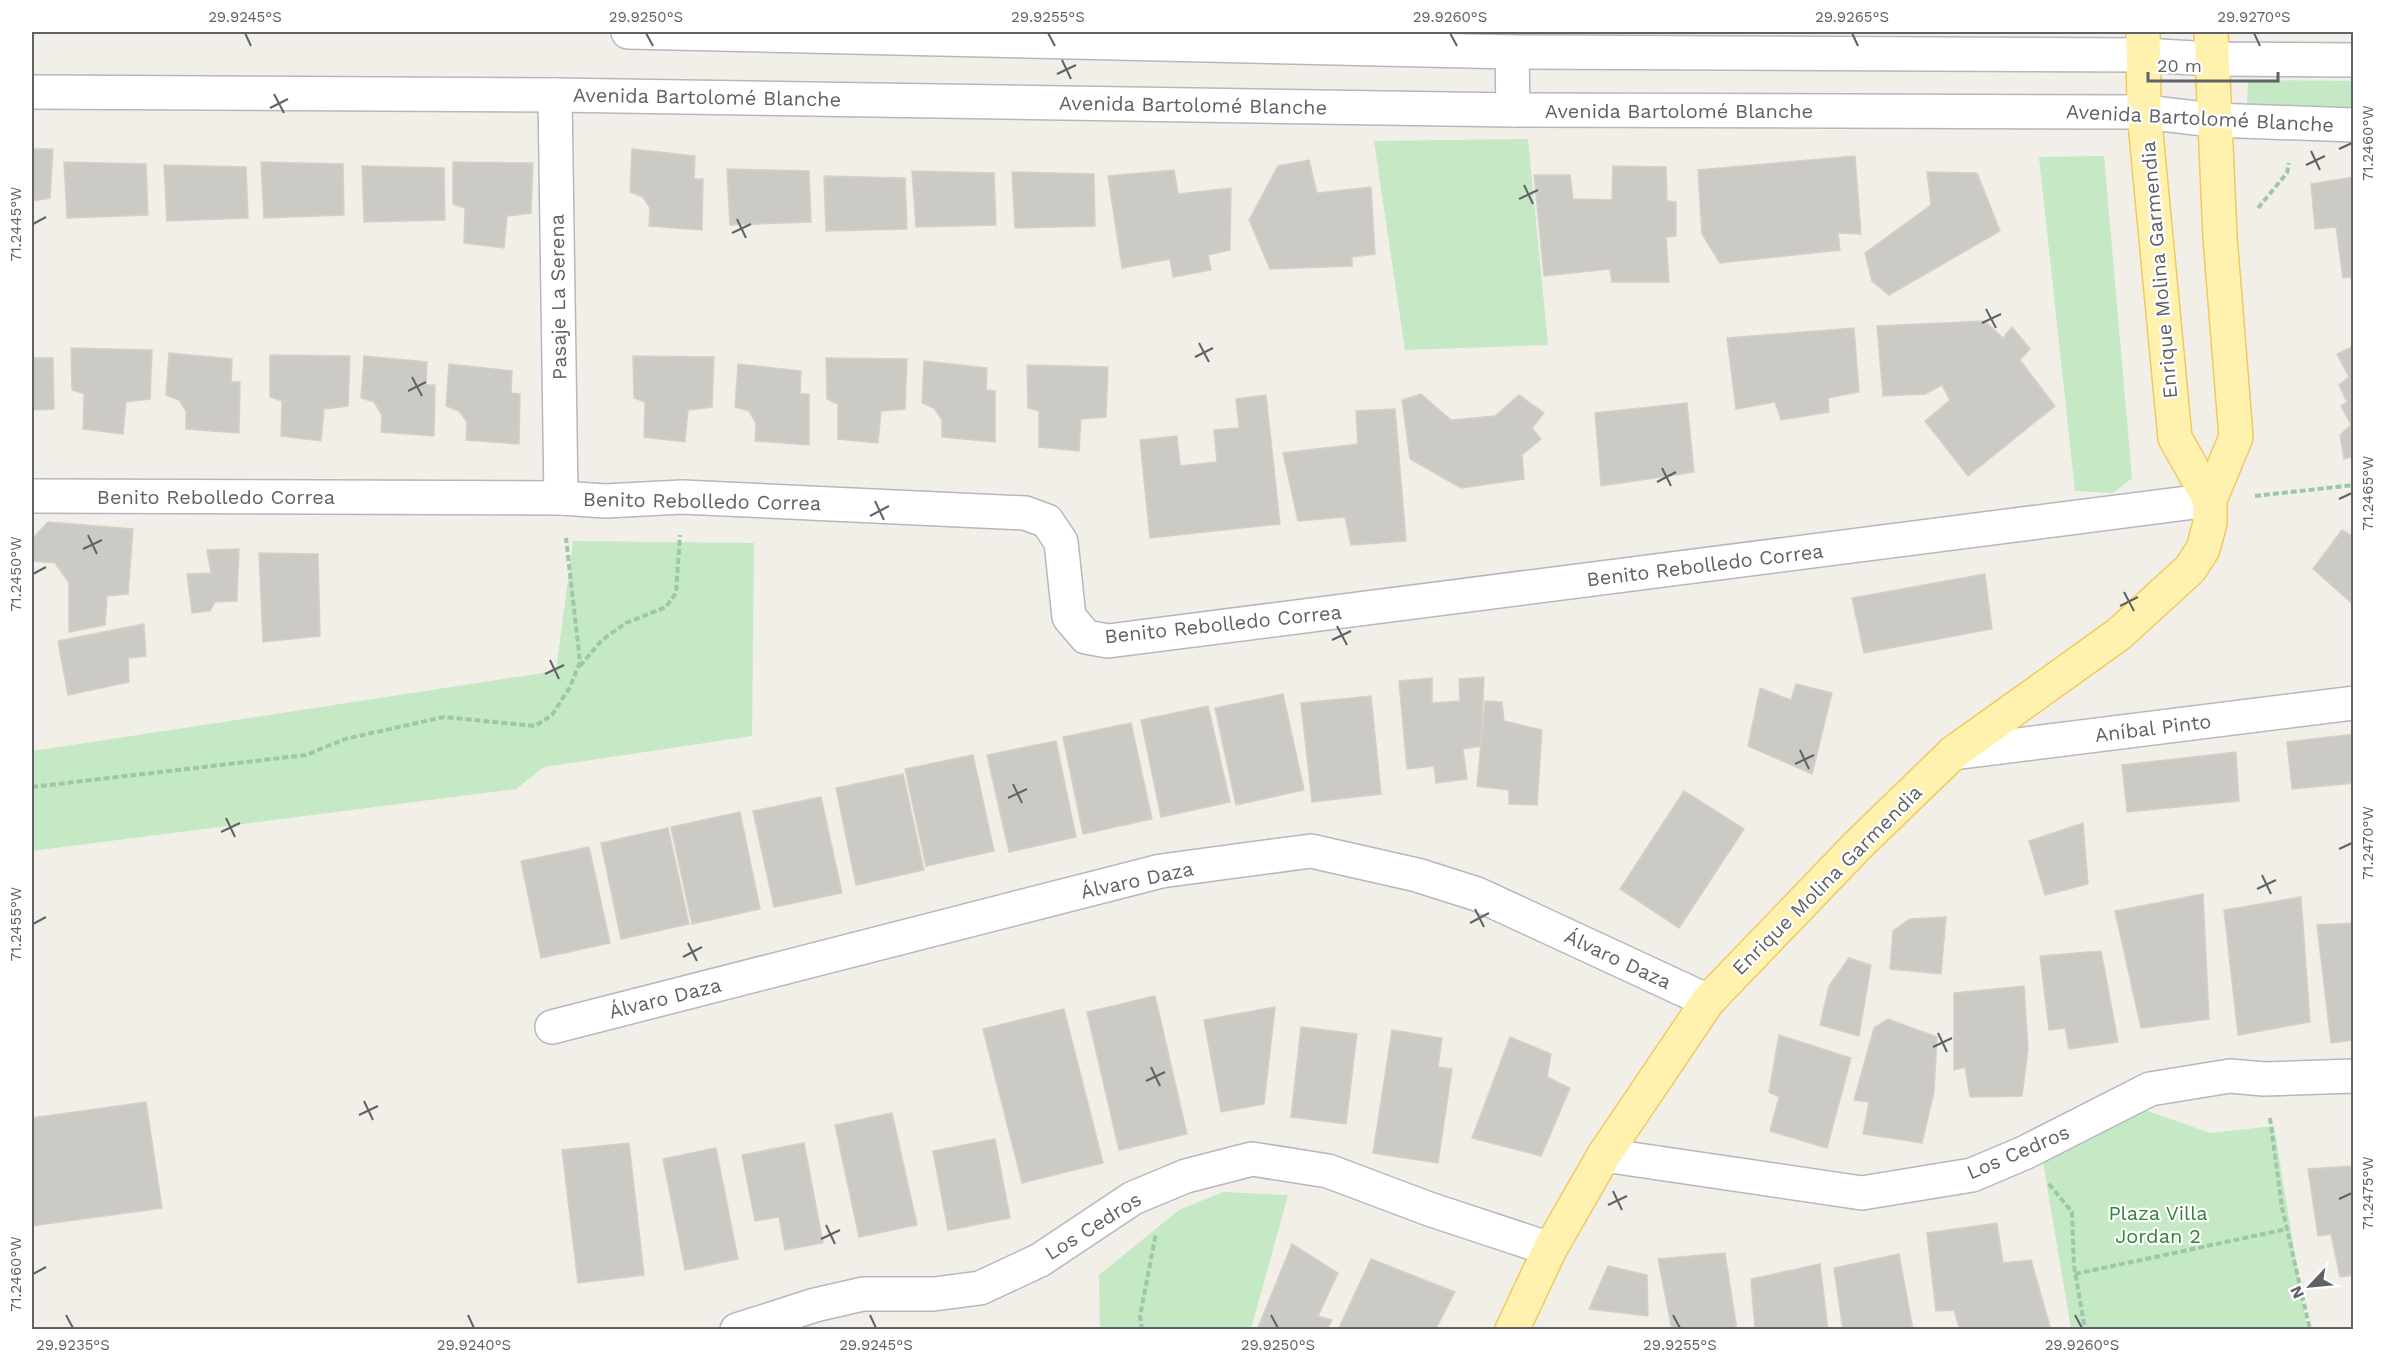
<svg xmlns="http://www.w3.org/2000/svg" width="2385" height="1361" font-family="'Work Sans',sans-serif">
<style>
.green{fill:#c5e8c5}
.building{fill:#cccac5;stroke:#d6d1c6;stroke-width:1.5}
.lines{fill:none;stroke-linecap:round;stroke-linejoin:round}
.minor-casing{stroke:#b5b8bc;stroke-width:36}
.major-casing{stroke:#f2c960;stroke-width:36}
.path{stroke:#9cc7a9;stroke-width:4;stroke-dasharray:6 3;stroke-linecap:butt}
.minor{stroke:#fff;stroke-width:33}
.major{stroke:#fff2af;stroke-width:33}
.ticks{fill:none;stroke:#5f6368;stroke-width:2}
.labels{text-anchor:middle;stroke-width:4.5;stroke-linejoin:round;paint-order:stroke}
.street-label{font-size:20px;fill:#5f6368;stroke:#fff}
.park-label{font-size:20px;fill:#348238;stroke:#fff}
.neatline{fill:none;stroke:#5f6368;stroke-width:2}
.ticks-label{font-size:15px;text-anchor:middle;fill:#5f6368}
</style>
<rect width="100%" height="100%" fill="#f1efe8"/>
<g class="green">
<path d="M2248,80l105,1v27l-106,-2z"/>
<path d="M1528,139l20,206 -143,5 -31,-209z"/>
<path d="M2104,156l28,322 -19,15 -38,-2 -36,-334z"/>
<path d="M573,541l181,2 -2,193 -208,31 -28,22 -484,62 1,-100 523,-80z"/>
<path d="M2131,1105l79,28 64,-7 33,203h-236l-30,-179z"/>
<path d="M1223,1192l65,3 -37,134h-151l-1,-54 80,-65z"/>
</g>
<g class="building">
<path d="M32,149h21l-3,49 -18,3z"/>
<path d="M632,149l63,7 -1,23h9l-1,51 -53,-4 1,-18 -7,-11 -13,-5z"/>
<path d="M1855,156l6,78 -23,-1 2,17 -120,13 -18,-29 -4,-64z"/>
<path d="M1309,160l8,33 54,-6 4,67 -23,3v9l-82,3 -21,-49 29,-54z"/>
<path d="M64,162l82,2 2,51 -81,3z"/>
<path d="M261,162l82,2 1,51 -80,3z"/>
<path d="M453,162l80,1 -2,50 -24,3 -3,32 -40,-5 1,-35 -12,-4z"/>
<path d="M164,165l82,2 2,51 -81,3z"/>
<path d="M362,166l82,2 1,52 -81,2z"/>
<path d="M1613,166l53,1 1,34 9,1v34l-10,1 3,45h-57l-2,-13 -66,7 -10,-101h36l3,24 39,1z"/>
<path d="M727,169l82,2 2,51 -81,3z"/>
<path d="M1174,170l4,24 53,-6 -1,62 -22,5 3,15 -38,7 -3,-18 -48,9 -14,-92z"/>
<path d="M912,171l82,2 2,52 -80,2z"/>
<path d="M1012,172l82,2 1,52 -80,2z"/>
<path d="M1927,172l50,1 23,58 -111,64 -17,-14 -7,-28 66,-48z"/>
<path d="M824,176l81,2 2,51 -81,2z"/>
<path d="M2354,177v100l-11,1 -7,-51 -21,2 -4,-45z"/>
<path d="M1985,321l18,17 9,-11 18,22 -10,11 35,46 -87,70 -43,-55 25,-21 -8,-15 -17,9 -42,2 -6,-70z"/>
<path d="M1854,328l5,64 -31,6 1,14 -48,8 -6,-18 -39,7 -9,-71z"/>
<path d="M2354,346v110l-10,3 -4,-24 11,-10 -10,-19 6,-4 -8,-17 10,-8 -12,-23z"/>
<path d="M71,348l81,2 -2,49 -24,3 -3,32 -40,-5 1,-35 -12,-4z"/>
<path d="M169,353l63,6 -1,23h9l-1,51 -53,-4v-18l-7,-11 -13,-5z"/>
<path d="M270,355l80,1 -2,50 -24,3 -3,32 -40,-5 1,-35 -12,-4z"/>
<path d="M364,356l63,6 -1,23h9l-1,51 -53,-4 1,-17 -8,-13 -13,-4z"/>
<path d="M633,356l81,1 -2,50 -24,3 -3,32 -41,-5 1,-35 -11,-4z"/>
<path d="M32,358h21l1,51 -22,1z"/>
<path d="M826,358l81,1 -2,50 -24,2 -3,32 -40,-4v-35l-11,-5z"/>
<path d="M924,361l63,7 -1,22 9,1v51l-53,-5v-17l-8,-12 -12,-5z"/>
<path d="M449,364l63,7 -1,22 9,1 -1,50 -53,-4 1,-18 -8,-11 -13,-5z"/>
<path d="M738,364l63,7 -1,23h9v51l-54,-4 1,-18 -7,-12 -14,-4z"/>
<path d="M1027,365l81,2 -2,50 -25,2 -2,32 -40,-4v-36l-11,-3z"/>
<path d="M1421,394l30,26 44,-4 24,-21 25,18 -12,15 9,11 -19,16 2,24 -63,9 -51,-29 -8,-59z"/>
<path d="M1266,395l14,129 -130,14 -10,-98 37,-4 3,30 37,-4 -3,-32 25,-2 -3,-29z"/>
<path d="M1687,403l7,69 -93,14 -6,-73z"/>
<path d="M1395,409l11,132 -55,4 -6,-28 -47,4 -15,-68 75,-9 -2,-33z"/>
<path d="M48,522l85,7 -5,65 -21,2 -2,29 -36,7v-49l-14,-20 -22,-2v-23z"/>
<path d="M2342,530l12,7v68l-41,-36z"/>
<path d="M239,549l-2,52 -22,1 -5,9 -18,2 -5,-39 24,-1 -4,-23z"/>
<path d="M259,553l59,1 2,82 -57,6z"/>
<path d="M1985,574l7,55 -128,24 -12,-55z"/>
<path d="M144,624l2,32 -18,2 1,24 -61,13 -10,-54z"/>
<path d="M1484,677l-3,69 -18,3 4,30 -31,4 -2,-17 -27,3 -8,-88 33,-3v25l28,-2 -1,-22z"/>
<path d="M1796,684l36,9 -20,81 -64,-28 12,-58 31,12z"/>
<path d="M1283,694l21,96 -68,15 -21,-97z"/>
<path d="M1371,696l10,98 -69,8 -11,-99z"/>
<path d="M1485,701l17,1 2,19 38,9 -5,75 -28,-1v-14l-32,-4z"/>
<path d="M1208,706l22,96 -69,15 -20,-97z"/>
<path d="M1131,723l21,96 -69,15 -20,-97z"/>
<path d="M2354,734v49l-62,6 -5,-47z"/>
<path d="M1056,741l20,96 -67,15 -22,-97z"/>
<path d="M2236,752l3,49 -112,11 -5,-47z"/>
<path d="M973,755l21,96 -68,15 -21,-97z"/>
<path d="M903,774l21,96 -68,15 -20,-97z"/>
<path d="M1684,791l60,38 -65,99 -59,-39z"/>
<path d="M821,797l21,96 -68,14 -21,-96z"/>
<path d="M740,812l20,97 -68,15 -21,-97z"/>
<path d="M2083,823l5,61 -43,11 -16,-54z"/>
<path d="M668,828l21,96 -68,15 -20,-96z"/>
<path d="M589,847l21,96 -69,15 -20,-97z"/>
<path d="M2203,894l6,125 -68,9 -26,-117z"/>
<path d="M2301,897l9,125 -72,13 -14,-125z"/>
<path d="M1946,917l-5,57 -51,-5 3,-38 17,-12z"/>
<path d="M2354,923v117l-23,3 -14,-118z"/>
<path d="M2101,951l17,91 -49,7 -4,-21 -16,2 -9,-74z"/>
<path d="M1849,958l22,7 -12,71 -39,-11 9,-39z"/>
<path d="M2024,986l4,63 -6,47 -52,1 -5,-30 -11,3v-77z"/>
<path d="M1155,996l32,138 -68,16 -32,-138z"/>
<path d="M1275,1007l-11,97 -43,8 -17,-92z"/>
<path d="M1064,1009l39,154 -81,20 -39,-154z"/>
<path d="M1888,1019l49,18 -3,55 -12,51 -59,-9 6,-32 -15,-2 20,-72z"/>
<path d="M1301,1027l56,7 -11,90 -55,-7z"/>
<path d="M1392,1030l50,8 -4,29 14,2 -14,94 -65,-10z"/>
<path d="M1779,1035l72,23 -24,90 -57,-17 9,-34 -10,-5z"/>
<path d="M1510,1037l41,17 -4,23 23,11 -29,68 -69,-18z"/>
<path d="M146,1102l16,106 -130,18v-108z"/>
<path d="M892,1113l25,112 -58,12 -24,-112z"/>
<path d="M995,1139l15,79 -62,12 -15,-79z"/>
<path d="M629,1143l15,132 -66,8 -16,-133z"/>
<path d="M804,1143l19,100 -38,7 -6,-33 -24,4 -13,-66z"/>
<path d="M716,1148l22,111 -53,11 -22,-111z"/>
<path d="M2354,1166v109l-14,2 -9,-43 -13,2 -10,-67z"/>
<path d="M1997,1223l6,40 28,-3 20,70h-91l-6,-20 -18,1 -9,-78z"/>
<path d="M1292,1244l46,29 -20,43 14,4 -5,10h-70z"/>
<path d="M1725,1253l12,77h-65l-14,-71z"/>
<path d="M1899,1254l14,76h-70l-9,-62z"/>
<path d="M1371,1259l84,33 -20,38h-97z"/>
<path d="M1820,1264l8,66h-73l-4,-51z"/>
<path d="M1608,1266l39,9 1,41 -59,-7z"/>
</g>
<g class="lines">
<g class="minor-casing">
<g id="minor">
<path d="M628,32l884,20 631,3 68,4 143,1"/>
<path d="M1512,52l1,58"/>
<path d="M32,92l523,3 958,15 631,2 69,8 141,5"/>
<path d="M555,95l6,403"/>
<path d="M32,496l529,2 44,3 77,-4 343,16 22,8 14,21 8,75 17,20 22,4 1102,-141"/>
<path d="M1953,753l401,-50"/>
<path d="M552,1027l609,-156 150,-20 106,24 60,19 231,107"/>
<path d="M1604,1155l258,38 110,-18 52,-22 126,-64 80,-13 34,3 90,-3"/>
<path d="M737,1330l78,-25 48,-11h71l46,-6 60,-28 93,-62 53,-22 66,-17 76,12 101,38 121,40"/>
</g>
</g>
<g class="major-casing">
<g id="major">
<path d="M2143,32l1,80 31,326 35,62"/>
<path d="M1512,1330l38,-81 54,-94 104,-154 150,-156 95,-92 166,-119 71,-65 13,-20 7,-26v-23l26,-63 -16,-200 -9,-205"/>
</g>
</g>
<g class="path">
<path d="M2258,208l29,-35 2,-10"/>
<path d="M2255,496l99,-11"/>
<path d="M580,666l22,-26 24,-17 40,-16 10,-14 4,-58"/>
<path d="M32,787l274,-32 39,-16 99,-22 91,9 17,-11 18,-28 10,-25 -14,-124"/>
<path d="M2270,1118l12,89 28,123"/>
<path d="M2049,1184l23,28 2,54 11,64"/>
<path d="M2075,1274l212,-45"/>
<path d="M1142,1330l-2,-14 16,-83"/>
</g>
<use href="#minor" class="minor"/>
<use href="#major" class="major"/>
</g>
<path class="ticks" d="M245,33l6,13M646,33l7,13M1048,33l7,13M1450,33l7,13M1852,33l6,13M2254,33l6,13M1062,60l9,19M1057,74l19,-9M274,94l10,19M270,108l18,-9M2339,149l13,-6M2311,151l9,19M2306,165l19,-9M1524,185l9,19M1519,199l19,-9M737,219l9,19M33,224l13,-7M732,233l19,-9M1986,309l10,19M1982,323l19,-9M1199,343l10,19M1195,357l18,-9M412,377l10,19M408,391l18,-9M1662,468l9,18M1657,482l19,-10M2339,499l13,-6M875,501l9,19M870,516l19,-10M88,535l9,19M83,549l19,-9M33,574l13,-7M2124,592l10,19M2120,606l18,-9M1337,626l10,19M1332,640l19,-9M550,660l9,19M545,674l19,-9M1800,750l9,19M1795,764l19,-9M1013,784l9,19M1008,798l19,-9M226,818l9,19M221,832l19,-9M2339,849l13,-6M2262,875l9,19M2257,889l19,-9M1475,909l9,18M1470,923l19,-10M33,924l13,-7M688,943l9,18M683,957l19,-10M1938,1033l9,19M1933,1047l19,-9M1151,1067l9,19M1146,1081l19,-9M364,1101l9,19M359,1115l19,-9M1613,1191l9,19M2339,1199l13,-6M1608,1205l19,-9M826,1225l9,19M821,1239l19,-9M33,1274l13,-7M66,1315l7,13M468,1315l6,13M870,1315l6,13M1271,1315l7,13M1673,1315l7,13M2075,1315l7,13"/>
<g class="labels">
<g class="street-label">
<text transform="translate(707 97) rotate(1)" y="7">Avenida Bartolomé Blanche</text>
<text transform="translate(1193 105) rotate(1)" y="7">Avenida Bartolomé Blanche</text>
<text x="1679" y="118">Avenida Bartolomé Blanche</text>
<text transform="translate(2200 118) rotate(3)" y="7">Avenida Bartolomé Blanche</text>
<text transform="translate(2159 270) rotate(-95)" y="7">Enrique Molina Garmendia</text>
<text transform="translate(558 297) rotate(-91)" y="7">Pasaje La Serena</text>
<text x="216" y="504">Benito Rebolledo Correa</text>
<text transform="translate(702 501) rotate(1)" y="7">Benito Rebolledo Correa</text>
<text transform="translate(1705 565) rotate(-7)" y="7">Benito Rebolledo Correa</text>
<text transform="translate(1223 624) rotate(-6)" y="7">Benito Rebolledo Correa</text>
<text transform="translate(2153 728) rotate(-7)" y="7">Aníbal Pinto</text>
<text transform="translate(1137 880) rotate(-12)" y="7">Álvaro Daza</text>
<text transform="translate(1827 880) rotate(-45)" y="7">Enrique Molina Garmendia</text>
<text transform="translate(1618 959) rotate(25)" y="7">Álvaro Daza</text>
<text transform="translate(665 998) rotate(-14)" y="7">Álvaro Daza</text>
<text transform="translate(2018 1152) rotate(-23)" y="7">Los Cedros</text>
<text transform="translate(1093 1226) rotate(-32)" y="7">Los Cedros</text>
</g>
<g class="park-label">
<text x="2158" y="1220">Plaza Villa<tspan x="2158" dy="23">Jordan 2</tspan></text>
</g>
</g>
<rect width="2385" height="1361" fill="none" stroke="#ffffff" stroke-width="66"/>
<g transform="translate(2310 1286) rotate(244)" stroke="#ffffff" stroke-width="4.5" paint-order="stroke">
<path d="M0-4.5L10 22L0 15L-10 22Z" fill="#5f6368"/>
<text y="-9" font-size="16" font-weight="bold" text-anchor="middle" fill="#5f6368">N</text>
</g>
<path d="M2148 72v9h130v-9" fill="none" stroke="#5f6368" stroke-width="3"/>
<text x="2157" y="72" font-size="18" fill="#5f6368" stroke="#ffffff" stroke-width="4.5" paint-order="stroke">20 m</text>
<rect x="33" y="33" width="2319" height="1295" class="neatline"/>
<g class="ticks-label">
<text x="245" y="22">29.9245°S</text>
<text x="646" y="22">29.9250°S</text>
<text x="1048" y="22">29.9255°S</text>
<text x="1450" y="22">29.9260°S</text>
<text x="1852" y="22">29.9265°S</text>
<text x="2254" y="22">29.9270°S</text>
<text transform="translate(2368 143) rotate(-90)" y="5">71.2460°W</text>
<text transform="translate(16 224) rotate(-90)" y="5">71.2445°W</text>
<text transform="translate(2368 493) rotate(-90)" y="5">71.2465°W</text>
<text transform="translate(16 574) rotate(-90)" y="5">71.2450°W</text>
<text transform="translate(2368 843) rotate(-90)" y="5">71.2470°W</text>
<text transform="translate(16 924) rotate(-90)" y="5">71.2455°W</text>
<text transform="translate(2368 1193) rotate(-90)" y="5">71.2475°W</text>
<text transform="translate(16 1274) rotate(-90)" y="5">71.2460°W</text>
<text x="73" y="1350">29.9235°S</text>
<text x="474" y="1350">29.9240°S</text>
<text x="876" y="1350">29.9245°S</text>
<text x="1278" y="1350">29.9250°S</text>
<text x="1680" y="1350">29.9255°S</text>
<text x="2082" y="1350">29.9260°S</text>
</g>
</svg>
